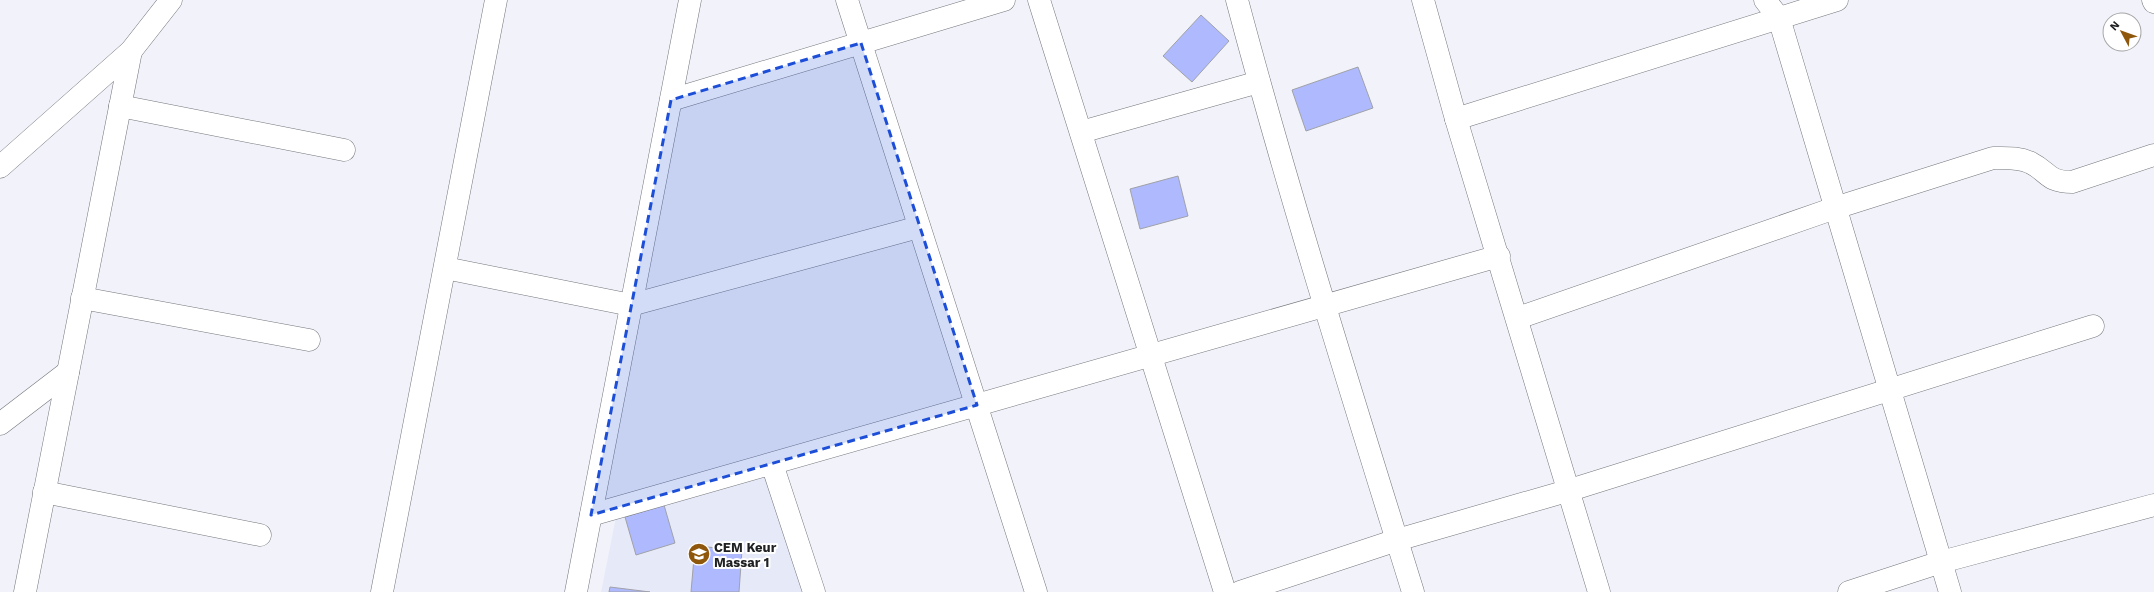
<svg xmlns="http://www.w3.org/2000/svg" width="2154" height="592" font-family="'Work Sans',sans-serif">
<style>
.built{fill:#e6e9f7}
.building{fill:#aebafd;stroke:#a0a1a8}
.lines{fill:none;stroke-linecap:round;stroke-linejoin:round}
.minor-casing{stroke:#74767c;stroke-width:23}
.minor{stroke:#fff;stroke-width:22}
.marked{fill:#1d4ed8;fill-opacity:0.2;stroke:#1d4ed8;stroke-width:3;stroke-dasharray:8 5;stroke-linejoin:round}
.labels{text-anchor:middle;stroke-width:4;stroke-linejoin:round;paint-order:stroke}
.poi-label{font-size:13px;font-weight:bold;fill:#202123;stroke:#fff;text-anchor:start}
</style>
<rect width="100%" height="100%" fill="#f2f3fa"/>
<path class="built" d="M766,475l36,117h-201l15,-75z"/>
<g class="building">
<path d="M1201,15l28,26 -37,41 -29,-26z"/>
<path d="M1358,67l15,41 -67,23 -14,-41z"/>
<path d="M1178,176l10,40 -48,13 -10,-40z"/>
<path d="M664,505l11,38 -39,12 -11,-38z"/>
<path d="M695,546l47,4 -3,42h-48z"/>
<path d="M610,587l40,5h-41z"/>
</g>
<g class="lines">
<g class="minor-casing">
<g id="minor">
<path d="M847,0l189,592"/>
<path d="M1039,0l186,592"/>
<path d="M1237,0c53,199 115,395 176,592"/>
<path d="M1423,0l33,119 143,473"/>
<path d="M1765,0l14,18 171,574"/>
<path d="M2153,0l1,2"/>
<path d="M671,100l333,-100"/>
<path d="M120,106l224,44"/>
<path d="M1456,119l381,-119"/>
<path d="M1081,132l178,-50"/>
<path d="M0,167l131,-116 40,-51"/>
<path d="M445,268l186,37 288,-78"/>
<path d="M82,298l227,42"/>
<path d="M1518,318l317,-110 158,-50c13,0 27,-1 38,5 18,9 16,19 41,19l82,-27"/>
<path d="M0,424l68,-52"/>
<path d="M772,464l42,128"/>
<path d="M44,492l216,43"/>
<path d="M591,515l908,-259"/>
<path d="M25,592l106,-541"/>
<path d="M382,592l114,-592"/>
<path d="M576,592l114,-592"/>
<path d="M1240,592l157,-52 170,-49 526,-165"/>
<path d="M1849,592l92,-30 213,-57"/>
</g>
</g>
<use href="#minor" class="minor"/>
</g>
<path class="marked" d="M861,43l116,362 -386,110 80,-415z"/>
<defs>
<g id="school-disc" transform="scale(1.15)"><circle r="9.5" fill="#8e570c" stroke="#fff"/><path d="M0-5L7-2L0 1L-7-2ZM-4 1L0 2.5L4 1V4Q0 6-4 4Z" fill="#fff"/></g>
</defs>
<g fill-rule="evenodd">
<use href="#school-disc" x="699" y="554"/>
</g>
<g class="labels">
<g class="poi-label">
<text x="714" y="552">CEM Keur<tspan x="714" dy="15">Massar 1</tspan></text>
</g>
</g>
<g transform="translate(2122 32) rotate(311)"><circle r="19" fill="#ffffff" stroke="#a6a6a7"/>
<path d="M0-3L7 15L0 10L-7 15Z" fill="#8e570c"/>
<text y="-6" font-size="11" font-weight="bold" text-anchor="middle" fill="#202123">N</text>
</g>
</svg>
